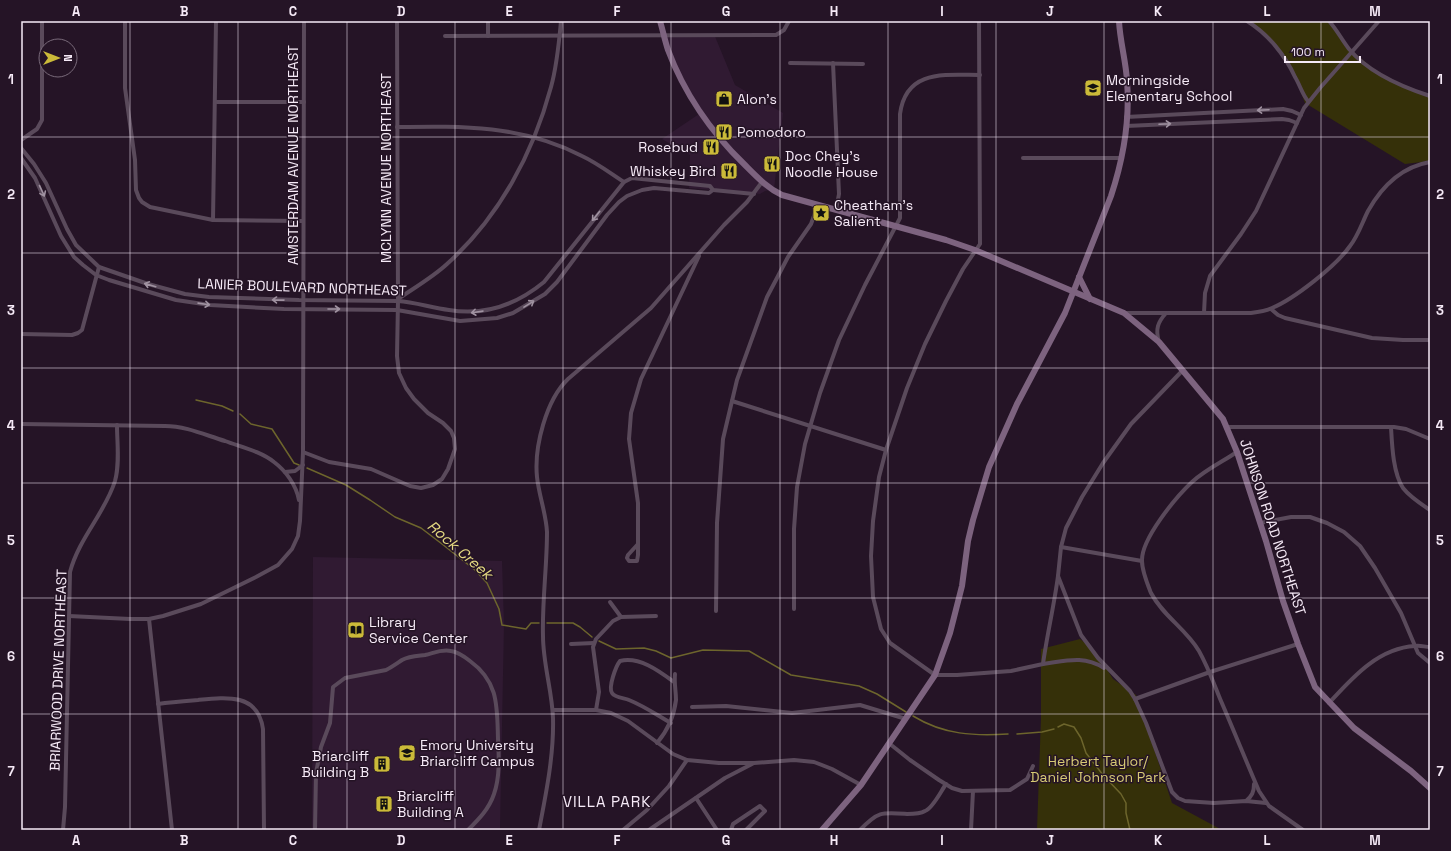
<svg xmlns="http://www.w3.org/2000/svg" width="1451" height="851" font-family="'Space Grotesk',sans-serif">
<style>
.built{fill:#301a32}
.green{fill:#353009}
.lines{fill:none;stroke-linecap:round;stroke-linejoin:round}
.stream{stroke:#6d652c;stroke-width:1.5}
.street{stroke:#5a4a5b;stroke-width:4}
.secondary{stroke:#7d637f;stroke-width:6}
.oneway{stroke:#a092a1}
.grid{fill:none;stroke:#f6eaf7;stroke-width:1;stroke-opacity:0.55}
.labels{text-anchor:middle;stroke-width:3;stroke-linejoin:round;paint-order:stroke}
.poi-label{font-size:14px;fill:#f6eaf7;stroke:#251426;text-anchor:start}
.street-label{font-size:14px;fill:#f6eaf7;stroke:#251426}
.park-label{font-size:14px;fill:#d6ca74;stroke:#251426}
.water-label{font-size:15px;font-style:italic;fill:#e3d881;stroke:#251426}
.neighbourhood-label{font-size:15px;letter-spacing:1px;fill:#f6eaf7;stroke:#251426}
.neatline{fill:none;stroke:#f6eaf7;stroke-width:1.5}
.grid-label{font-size:13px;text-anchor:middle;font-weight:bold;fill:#f6eaf7}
</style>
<rect width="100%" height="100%" fill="#251426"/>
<g class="built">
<path d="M665,34h49l21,51 48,28 -9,76 -9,2 -5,3 -71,-6 1,-33 -28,-16 37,-25 -28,-61z"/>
<path d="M313,557l189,4 2,63 -4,205 4,1h-192z"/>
</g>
<g class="green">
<path d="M1248,21h79l24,29 31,26 48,20v65l-25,3 -100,-61 -13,-34 -22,-30z"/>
<path d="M1080,639l16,13 17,27 23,16 36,108 50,27h-185l4,-112v-69z"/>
</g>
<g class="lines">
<g class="stream">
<path d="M196,400l26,6 11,5"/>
<path d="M240,414l11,10 21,5 22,34 5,2"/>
<path d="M307,468l39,17 24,15 25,17 26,11 21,16 33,26 12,13 12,26 3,16 24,4 5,-6h8"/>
<path d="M547,623h26l7,4 12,10"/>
<path d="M599,641l17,8 28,-1 12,3 15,7 32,-8 46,1 42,24 68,11 18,8 29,18"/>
<path d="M913,716c31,19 61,20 95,18"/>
<path d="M1058,727l6,-3 10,3 7,11 5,15 17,22 18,19 5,9v10l4,17"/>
<path d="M1017,734l25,-2 12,-3"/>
</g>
<g class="street">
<path d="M125,21v67l10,72 1,30 3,8 3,4 8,5 63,13 90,1"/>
<path d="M488,21v15"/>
<path d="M979,21l1,223 -17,25 -17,32 -21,43 -18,44 -21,62 -7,27 -6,44 -2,35 2,41 8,32 9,14 45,32h22l54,-4 32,-7c4,-29 11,-58 15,-88"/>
<path d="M1247,21c21,13 38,34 48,56 5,8 7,17 13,24"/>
<path d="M1329,21c8,9 13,19 20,28 20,24 53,38 81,47"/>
<path d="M445,36l331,-1 8,-5 5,-9"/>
<path d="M790,63l73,1"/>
<path d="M833,63l6,131 -3,16"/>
<path d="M215,102h89"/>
<path d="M1126,117l157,-8 9,2 9,4"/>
<path d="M1126,126l156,-7 7,1 8,3"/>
<path d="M397,127c66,-1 125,-2 185,29 15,7 28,17 42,26"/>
<path d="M21,140l16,-11 5,-9v-99"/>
<path d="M21,148l13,16 12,19 21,46 9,16 23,22 49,17 37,10 24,3 90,3 99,1c17,1 34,7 51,9 36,6 67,-5 95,-28l80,-100 8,-4 78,8 3,4 41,4"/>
<path d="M21,158l14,20 26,58 13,21 9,8 13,10 13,5 67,20 34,5 74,4 113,1 63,11 37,-3 16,-5 32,-19 12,-12 50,-67 12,-13 8,-6 15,-6 12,-2 55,5 4,-3"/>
<path d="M1023,158h98"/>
<path d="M213,220l3,-199"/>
<path d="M398,299c16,-11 35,-22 49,-35 52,-47 86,-110 104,-177 6,-21 8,-44 10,-66"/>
<path d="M1271,309l7,6 7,3 87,20 31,2h27"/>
<path d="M1124,313h127c7,-1 14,-2 21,-5 22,-9 64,-42 78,-62 8,-10 12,-23 18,-35 14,-25 33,-44 62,-49"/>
<path d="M1204,313l1,-20 5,-17 31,-42 15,-23 48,-103 16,-20 59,-67"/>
<path d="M21,334l51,1 6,-2 4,-3 17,-63"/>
<path d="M1159,342c-4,-13 -1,-20 7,-29"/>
<path d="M1183,370l-52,54 -28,39 -21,34 -16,31 -5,19 -3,29 23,59 17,23 32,33 5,8 11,24 26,69 6,6 7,3 29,2 32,-2 20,2"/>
<path d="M732,401l154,49"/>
<path d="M21,424l144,2c21,0 40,9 60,15 16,6 35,10 49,21 12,9 22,23 25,38"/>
<path d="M1227,427h167l12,2 24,10"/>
<path d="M1391,427c1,18 2,46 12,61 7,9 18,16 27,22"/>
<path d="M303,452l26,10 42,7 39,17 11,2 12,-3 9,-6 6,-10 7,-20 -1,-11 -3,-7 -8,-8 -15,-10 -14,-14 -8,-11 -7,-15 -2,-17 1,-55 -1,-280"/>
<path d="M1237,452c-15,10 -32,18 -45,30 -16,15 -51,57 -50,79 0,10 5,22 9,32 12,23 35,36 48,58 9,16 15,33 22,50 13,30 25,60 38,90l10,15 34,24"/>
<path d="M285,472l10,-1 8,-6"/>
<path d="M1260,523l31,-6h19l17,6 17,9 16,14 15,22 26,45 17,40 12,10"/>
<path d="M638,544l-10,11 -1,3 2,3h8l1,-6v-52l-9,-64 2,-26 10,-34 58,-123"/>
<path d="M1061,547l81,14"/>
<path d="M610,602l11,15"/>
<path d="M794,609v-80l3,-42 8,-43 15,-51 19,-53 26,-55 35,-67v-104c6,-45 45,-39 80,-39"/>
<path d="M716,611l1,-88 6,-84 9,-38 5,-21 30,-83 21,-40 23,-33 7,-19"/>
<path d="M69,616l61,3h19l14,-3 38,-12 55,-27 22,-12 14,-16 6,-13 2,-15 3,-69 1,-431"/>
<path d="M149,619l23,211"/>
<path d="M571,644l23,-1"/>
<path d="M1043,664c23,-3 40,-9 61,4"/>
<path d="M1135,699l75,-27 88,-28"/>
<path d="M1329,703c23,-25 49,-55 86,-57 5,-1 10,1 15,1"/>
<path d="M158,704c13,-2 27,-3 40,-4 28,-3 60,-7 65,29l1,101"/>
<path d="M692,707l34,-1 66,7 68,-8 46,14"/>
<path d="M553,710h43l15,3 17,8 45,33 14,6 32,3h35l40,-3 20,2 18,7 29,16"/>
<path d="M596,710l3,-18 -6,-45 3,-8 17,-18 8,-4 35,-1"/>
<path d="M671,723c-14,-8 -27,-17 -42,-23 -4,-2 -14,-2 -17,-7 -4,-6 4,-27 8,-32 19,-5 39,10 54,21"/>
<path d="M657,743c11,-13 17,-26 19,-43 0,-9 -2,-17 -1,-26"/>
<path d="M890,744l20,16 29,20 13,8 10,3 48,-1 17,-11 6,-13"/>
<path d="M696,798l21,32"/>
<path d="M1246,801c6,-5 8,-9 8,-17"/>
<path d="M63,830l2,-23 5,-235c9,-34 35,-59 45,-91 5,-18 2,-38 2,-56"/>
<path d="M315,830l1,-57 5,-26 9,-24 3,-36 12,-9 41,-8c6,-3 10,-6 16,-10 7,-4 14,-4 23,-5 9,-2 16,-6 26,-4 7,1 14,6 19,10 29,21 27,46 28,78 1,18 2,38 -4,55 -5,15 -15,25 -26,36"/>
<path d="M539,830c7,-36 15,-75 14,-112 -1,-28 -10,-54 -10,-82 -1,-35 4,-69 4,-104 -1,-19 -8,-36 -10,-55 -3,-30 9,-77 31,-98l83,-71 73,-83 23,-23 15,-20"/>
<path d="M623,830l24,-20 22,-24 18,-26"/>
<path d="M649,830l76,-52 27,-14"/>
<path d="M731,830l2,-6 27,-18 5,5 -19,19"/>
<path d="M860,830c18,-19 22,-18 47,-16 6,0 13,0 18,-3 8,-3 16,-20 21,-27"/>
<path d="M971,830l2,-39"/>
</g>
<g class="secondary">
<path d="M660,21c3,10 5,20 8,29 16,43 44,83 76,114 12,12 23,24 38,31l164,45 29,10 149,63 35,29 64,77 14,33 29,89 17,60 15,43 17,43 39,41 57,43 19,17"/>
<path d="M1079,277l11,22"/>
<path d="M822,830l39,-45 74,-110 15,-42 12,-47 6,-45 5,-21 16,-53 28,-63 48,-91 46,-117c12,-36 19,-77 16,-115 -1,-20 -7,-39 -8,-60"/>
</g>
</g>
<defs><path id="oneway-shaft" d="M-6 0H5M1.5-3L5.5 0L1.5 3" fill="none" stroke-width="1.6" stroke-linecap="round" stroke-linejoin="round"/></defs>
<g class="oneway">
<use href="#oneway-shaft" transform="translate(1263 110) rotate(177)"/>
<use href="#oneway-shaft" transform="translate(1165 124) rotate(-3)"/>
<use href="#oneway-shaft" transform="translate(42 191) rotate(65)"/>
<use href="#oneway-shaft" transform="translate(596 216) rotate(129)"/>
<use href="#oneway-shaft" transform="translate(150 285) rotate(-164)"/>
<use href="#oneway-shaft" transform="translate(278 300) rotate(-179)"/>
<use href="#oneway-shaft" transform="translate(204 304) rotate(8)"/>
<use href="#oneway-shaft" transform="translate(529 304) rotate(-32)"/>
<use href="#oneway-shaft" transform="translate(334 309)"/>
<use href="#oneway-shaft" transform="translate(477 312) rotate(172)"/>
</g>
<path class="grid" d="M130,21v809M238,21v809M347,21v809M455,21v809M563,21v809M671,21v809M780,21v809M888,21v809M996,21v809M1104,21v809M1213,21v809M1321,21v809M21,137h1409M21,253h1409M21,368h1409M21,483h1409M21,598h1409M21,714h1409"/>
<defs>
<g id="school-square" transform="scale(0.9)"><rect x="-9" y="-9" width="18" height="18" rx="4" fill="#cbba39" stroke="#251426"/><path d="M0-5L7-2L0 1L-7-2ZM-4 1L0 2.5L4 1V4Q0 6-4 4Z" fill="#111"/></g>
<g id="shop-square" transform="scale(0.9)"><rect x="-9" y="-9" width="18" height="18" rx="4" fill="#cbba39" stroke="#251426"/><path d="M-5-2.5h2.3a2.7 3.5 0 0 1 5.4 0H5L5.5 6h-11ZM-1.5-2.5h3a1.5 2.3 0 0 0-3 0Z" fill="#111"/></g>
<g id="restaurant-square" transform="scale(0.9)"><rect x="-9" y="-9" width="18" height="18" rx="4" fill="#cbba39" stroke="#251426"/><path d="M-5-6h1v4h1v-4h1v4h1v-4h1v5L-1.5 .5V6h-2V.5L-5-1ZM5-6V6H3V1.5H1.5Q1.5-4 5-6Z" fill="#111"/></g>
<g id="sight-square" transform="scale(0.9)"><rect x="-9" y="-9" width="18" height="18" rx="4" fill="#cbba39" stroke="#251426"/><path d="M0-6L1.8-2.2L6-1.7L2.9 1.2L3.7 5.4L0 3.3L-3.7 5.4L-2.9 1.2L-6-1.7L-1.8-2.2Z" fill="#111"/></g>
<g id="library-square" transform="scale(0.9)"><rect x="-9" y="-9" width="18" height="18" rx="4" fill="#cbba39" stroke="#251426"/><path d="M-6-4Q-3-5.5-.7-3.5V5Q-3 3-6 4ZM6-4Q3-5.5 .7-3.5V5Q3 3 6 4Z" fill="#111"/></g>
<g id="university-square" transform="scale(0.9)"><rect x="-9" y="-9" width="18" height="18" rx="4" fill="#cbba39" stroke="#251426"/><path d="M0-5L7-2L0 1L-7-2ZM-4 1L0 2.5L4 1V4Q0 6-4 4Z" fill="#111"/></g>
<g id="building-square" transform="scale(0.9)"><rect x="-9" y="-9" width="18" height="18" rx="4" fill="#cbba39" stroke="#251426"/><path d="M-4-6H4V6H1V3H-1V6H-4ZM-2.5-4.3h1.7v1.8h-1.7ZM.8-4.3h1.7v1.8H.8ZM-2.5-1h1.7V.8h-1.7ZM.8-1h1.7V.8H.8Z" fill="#111"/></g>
</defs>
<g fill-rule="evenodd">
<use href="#school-square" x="1093" y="88"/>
<use href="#shop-square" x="724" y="99"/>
<use href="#restaurant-square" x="724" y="132"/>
<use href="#restaurant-square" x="711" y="147"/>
<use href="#restaurant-square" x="772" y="164"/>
<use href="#restaurant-square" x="729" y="171"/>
<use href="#sight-square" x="821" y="213"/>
<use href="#library-square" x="356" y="630"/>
<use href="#university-square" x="407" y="753"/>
<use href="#building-square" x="382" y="764"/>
<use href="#building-square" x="384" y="804"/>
</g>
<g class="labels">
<g class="poi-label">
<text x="1106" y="85">Morningside<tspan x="1106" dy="16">Elementary School</tspan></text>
<text x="737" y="104">Alon's</text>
<text x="737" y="137">Pomodoro</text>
<text x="698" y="152" text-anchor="end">Rosebud</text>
<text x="785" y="161">Doc Chey's<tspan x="785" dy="16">Noodle House</tspan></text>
<text x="716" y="176" text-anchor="end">Whiskey Bird</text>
<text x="834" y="210">Cheatham's<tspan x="834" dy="16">Salient</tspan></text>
<text x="369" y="627">Library<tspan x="369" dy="16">Service Center</tspan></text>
<text x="420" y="750">Emory University<tspan x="420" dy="16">Briarcliff Campus</tspan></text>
<text x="369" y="761" text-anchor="end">Briarcliff<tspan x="369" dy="16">Building B</tspan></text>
<text x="397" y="801">Briarcliff<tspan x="397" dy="16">Building A</tspan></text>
</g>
<g class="street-label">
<text transform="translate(293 155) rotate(-90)" y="5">AMSTERDAM AVENUE NORTHEAST</text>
<text transform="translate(386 168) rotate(-90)" y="5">MCLYNN AVENUE NORTHEAST</text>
<text transform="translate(302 287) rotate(2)" y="5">LANIER BOULEVARD NORTHEAST</text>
<text transform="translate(1273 527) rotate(72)" y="5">JOHNSON ROAD NORTHEAST</text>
<text transform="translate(58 670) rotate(-88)" y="5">BRIARWOOD DRIVE NORTHEAST</text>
</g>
<g class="park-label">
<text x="1098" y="766">Herbert Taylor/<tspan x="1098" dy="16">Daniel Johnson Park</tspan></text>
</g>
<g class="water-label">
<text transform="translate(460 550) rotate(41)" y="5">Rock Creek</text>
</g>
<g class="neighbourhood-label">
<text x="607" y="807">VILLA PARK</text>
</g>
</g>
<rect width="1451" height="851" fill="none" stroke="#251426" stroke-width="44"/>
<g transform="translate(58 58) rotate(90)"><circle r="19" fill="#251426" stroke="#796a7a"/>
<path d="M0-3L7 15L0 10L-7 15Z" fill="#cbba39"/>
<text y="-6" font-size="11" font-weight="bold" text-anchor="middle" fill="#f6eaf7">N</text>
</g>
<path d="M1285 56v6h75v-6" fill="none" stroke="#f6eaf7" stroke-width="2"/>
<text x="1291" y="56" font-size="12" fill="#f6eaf7" stroke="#251426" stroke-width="3" paint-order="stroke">100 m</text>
<rect x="22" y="22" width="1407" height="807" class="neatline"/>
<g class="grid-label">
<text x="76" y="16">A</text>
<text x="184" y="16">B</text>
<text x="293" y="16">C</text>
<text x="401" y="16">D</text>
<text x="509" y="16">E</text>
<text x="617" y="16">F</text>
<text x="726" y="16">G</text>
<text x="834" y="16">H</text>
<text x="942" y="16">I</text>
<text x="1050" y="16">J</text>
<text x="1158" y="16">K</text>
<text x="1267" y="16">L</text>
<text x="1375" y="16">M</text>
<text x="11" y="84">1</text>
<text x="1440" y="84">1</text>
<text x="11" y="199">2</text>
<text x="1440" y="199">2</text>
<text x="11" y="315">3</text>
<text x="1440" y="315">3</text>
<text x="11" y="430">4</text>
<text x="1440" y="430">4</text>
<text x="11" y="545">5</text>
<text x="1440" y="545">5</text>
<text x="11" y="661">6</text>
<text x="1440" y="661">6</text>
<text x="11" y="776">7</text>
<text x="1440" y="776">7</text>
<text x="76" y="845">A</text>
<text x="184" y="845">B</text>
<text x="293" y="845">C</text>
<text x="401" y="845">D</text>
<text x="509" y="845">E</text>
<text x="617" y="845">F</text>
<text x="726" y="845">G</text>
<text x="834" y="845">H</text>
<text x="942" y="845">I</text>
<text x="1050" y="845">J</text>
<text x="1158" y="845">K</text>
<text x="1267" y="845">L</text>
<text x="1375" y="845">M</text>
</g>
</svg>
